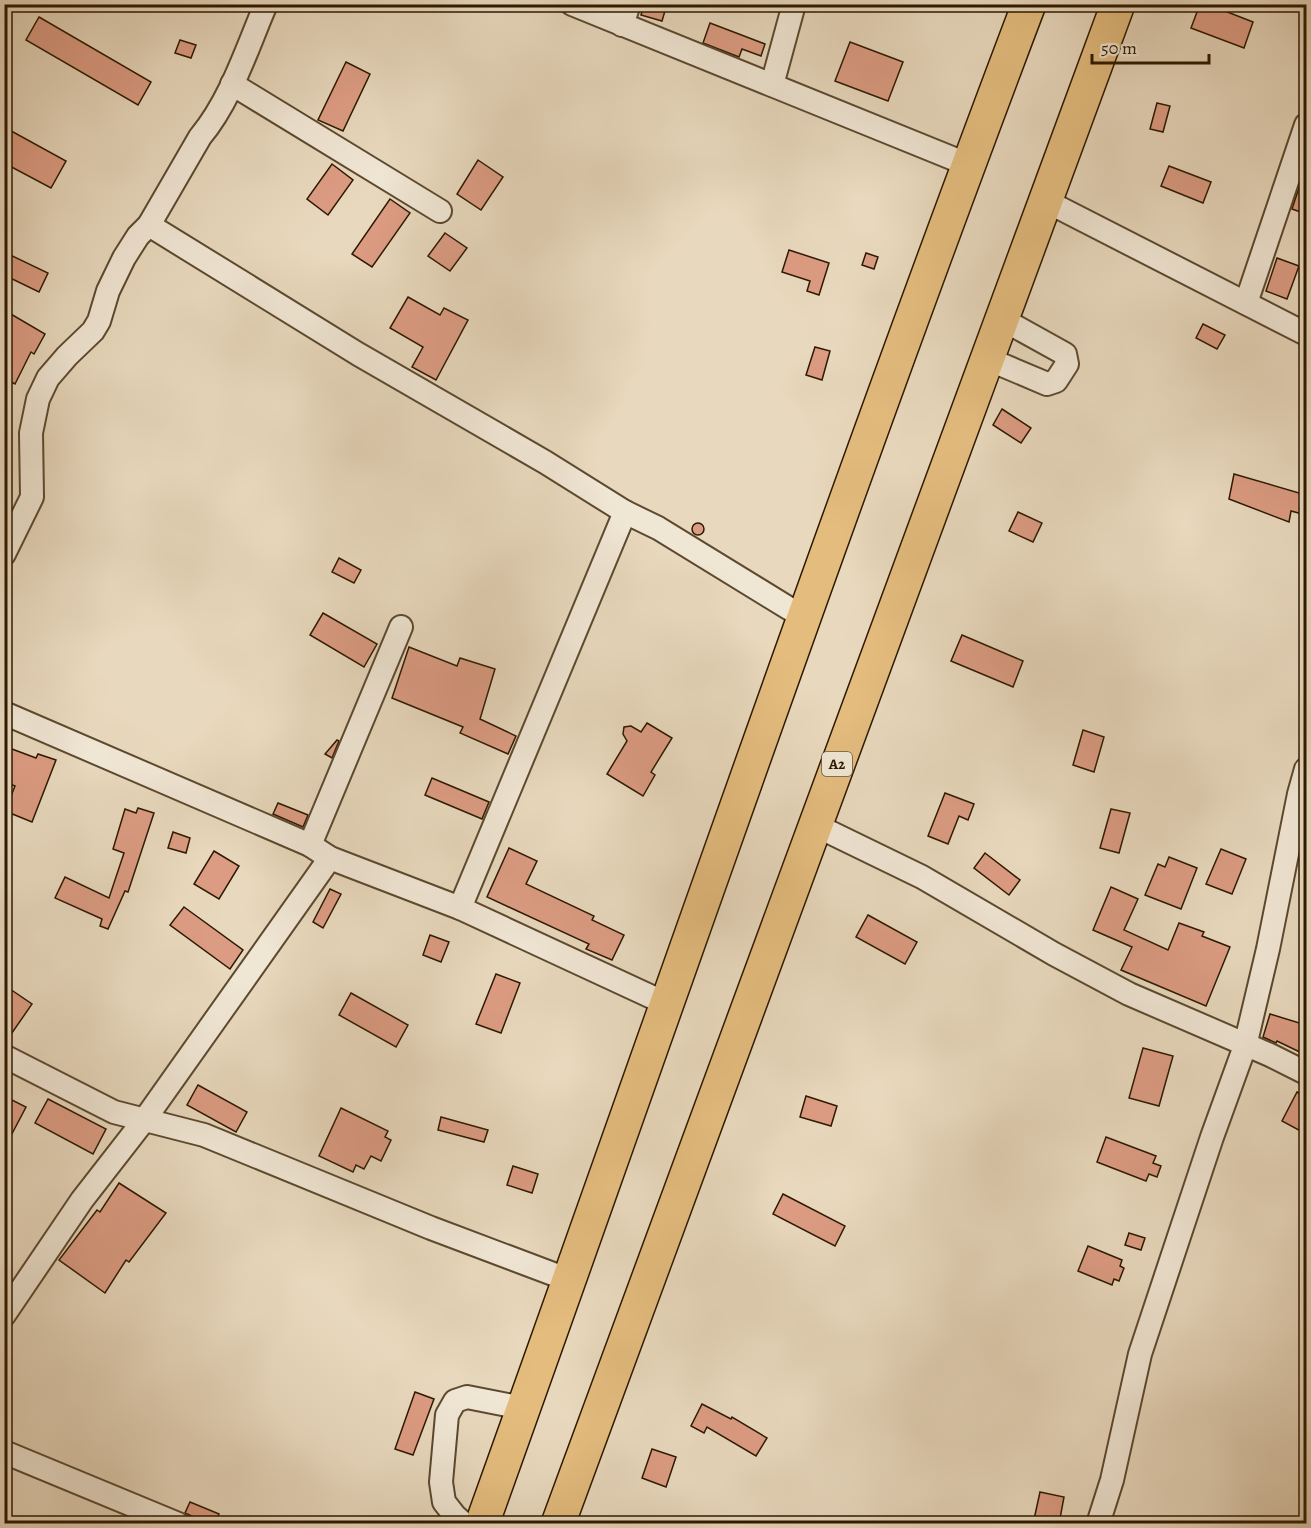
<svg xmlns="http://www.w3.org/2000/svg" width="1311" height="1528" font-family="Alegreya,serif">
<style>
.building{fill:#dc9c83;stroke:#2d1900;stroke-width:1.5}
.lines{fill:none;stroke-linecap:round;stroke-linejoin:round}
.minor-casing{stroke:#5c492f;stroke-width:26}
.highway-casing{stroke:#2d1900;stroke-width:36}
.minor{stroke:#f0e6d4;stroke-width:22}
.highway{stroke:#e4bc7e;stroke-width:33}
.labels{text-anchor:middle;stroke-width:5;stroke-linejoin:round;paint-order:stroke}
.shield{fill:#f0e6d4;stroke:#685640;stroke-width:1.5}
.shield-label{font-size:15px;font-weight:bold;fill:#2d1900}
</style>
<rect width="100%" height="100%" fill="#e8d8bd"/>
<filter id="stains"><feTurbulence type="fractalNoise" baseFrequency=".00333" numOctaves="4"/><feColorMatrix values="0 0 0 0 .2 0 0 0 0 .09 0 0 0 0 .02 0 0 0 .5 -.17"/></filter>
<radialGradient id="worn" r=".72"><stop offset=".6" stop-color="#630" stop-opacity="0"/><stop offset="1" stop-color="#630" stop-opacity=".3"/></radialGradient>
<g class="building">
<path d="M644,4h23l-5,17 -21,-6z"/>
<path d="M1200,4h7l46,18 -9,26 -53,-20z"/>
<path d="M39,17l112,65 -13,23 -112,-65z"/>
<path d="M710,23l55,21 -4,12 -19,-7 -3,8 -36,-14z"/>
<path d="M180,40l16,5 -5,13 -16,-5z"/>
<path d="M850,42l53,20 -15,39 -53,-20z"/>
<path d="M346,62l24,12 -27,57 -25,-11z"/>
<path d="M1157,103l13,3 -7,26 -13,-3z"/>
<path d="M4,127l62,34 -15,27 -47,-25z"/>
<path d="M478,160l25,17 -22,33 -24,-16z"/>
<path d="M332,164l21,16 -25,35 -21,-16z"/>
<path d="M1169,166l42,16 -8,21 -42,-17z"/>
<path d="M1306,166v48l-14,-5z"/>
<path d="M390,199l20,14 -38,54 -20,-13z"/>
<path d="M445,233l22,15 -17,23 -22,-15z"/>
<path d="M789,250l40,13 -10,32 -12,-4 3,-10 -28,-9z"/>
<path d="M4,252l44,21 -9,19 -35,-17z"/>
<path d="M866,253l12,4 -4,12 -12,-4z"/>
<path d="M1277,258l22,8 -12,33 -21,-8z"/>
<path d="M408,297l32,18 4,-7 24,12 -32,60 -24,-13 11,-20 -33,-19z"/>
<path d="M4,310l41,24 -11,20 -3,-2 -16,32 -11,-6z"/>
<path d="M1203,324l22,11 -8,14 -21,-11z"/>
<path d="M815,347l15,4 -8,29 -16,-5z"/>
<path d="M1002,409l29,19 -10,15 -28,-18z"/>
<path d="M1234,474l72,21v20l-15,-4 -2,11 -60,-23z"/>
<path d="M1018,512l24,11 -9,19 -24,-11z"/>
<circle cx="698" cy="529" r="6"/>
<path d="M339,558l22,12 -7,13 -22,-11z"/>
<path d="M323,613l54,31 -13,23 -54,-32z"/>
<path d="M962,635l61,26 -10,26 -62,-26z"/>
<path d="M409,647l48,19 3,-8 35,11 -15,50 36,17 -8,18 -48,-21 3,-6 -71,-29z"/>
<path d="M647,723l25,15 -21,34 4,3 -12,21 -36,-22 20,-33 -4,-7 1,-7 7,-1 10,6z"/>
<path d="M1083,730l21,7 -10,35 -21,-7z"/>
<path d="M337,740l2,1 -7,17 -7,-4z"/>
<path d="M4,746l32,12 2,-4 18,6 -24,62 -27,-11 10,-25 -11,-4z"/>
<path d="M432,778l57,24 -7,17 -57,-24z"/>
<path d="M945,793l29,11 -6,16 -9,-4 -11,28 -20,-8z"/>
<path d="M278,803l30,12 -5,12 -30,-13z"/>
<path d="M138,808l16,5 -26,79 -3,-1 -17,38 -8,-3 2,-7 -47,-21 10,-21 44,21 15,-45 -11,-4 12,-40 11,4z"/>
<path d="M1111,809l19,4 -11,40 -19,-5z"/>
<path d="M173,832l17,6 -4,15 -18,-5z"/>
<path d="M509,848l28,13 -11,23 68,32 -2,4 32,15 -12,25 -26,-11 3,-5 -102,-47z"/>
<path d="M1221,849l25,10 -14,35 -26,-10z"/>
<path d="M214,851l25,15 -20,33 -25,-15z"/>
<path d="M985,853l35,27 -11,15 -35,-27z"/>
<path d="M1169,857l28,11 -16,41 -36,-14 13,-31 7,3z"/>
<path d="M1111,887l27,12 -14,31 44,20 11,-27 25,9 -2,4 28,11 -24,59 -85,-36 11,-23 -39,-17z"/>
<path d="M330,889l11,5 -18,34 -10,-6z"/>
<path d="M184,907l59,43 -13,19 -60,-44z"/>
<path d="M868,915l49,27 -12,22 -49,-27z"/>
<path d="M430,935l19,7 -8,20 -18,-7z"/>
<path d="M496,974l24,9 -19,50 -25,-9z"/>
<path d="M4,985l28,19 -27,39h-1z"/>
<path d="M351,993l57,32 -12,22 -57,-32z"/>
<path d="M1270,1014l36,11v30l-29,-14 -1,2 -13,-6z"/>
<path d="M1143,1048l30,8 -14,50 -30,-8z"/>
<path d="M198,1085l49,27 -11,20 -49,-27z"/>
<path d="M1297,1092l9,5v37l-24,-13z"/>
<path d="M4,1096l22,11 -22,42z"/>
<path d="M806,1096l31,10 -6,20 -31,-9z"/>
<path d="M48,1099l58,30 -13,25 -58,-31z"/>
<path d="M341,1108l47,23 -3,6 6,3 -10,21 -10,-5 -7,13 -8,-4 -3,7 -34,-16z"/>
<path d="M441,1117l47,13 -4,12 -46,-12z"/>
<path d="M1106,1137l50,19 -3,7 8,3 -4,11 -8,-3 -3,7 -49,-19z"/>
<path d="M513,1166l25,8 -6,19 -25,-8z"/>
<path d="M119,1183l47,30 -37,49 -3,-2 -21,33 -46,-33 38,-50 3,2z"/>
<path d="M783,1194l62,32 -10,20 -62,-32z"/>
<path d="M1129,1233l16,5 -4,12 -16,-5z"/>
<path d="M1088,1246l34,14 -2,6 4,2 -5,13 -5,-2 -2,6 -34,-14z"/>
<path d="M415,1392l19,7 -21,56 -18,-6z"/>
<path d="M702,1404l29,15 1,-2 35,21 -11,18 -49,-29 -3,6 -13,-7z"/>
<path d="M652,1449l24,8 -10,30 -24,-9z"/>
<path d="M1040,1492l24,5 -5,27h-26z"/>
<path d="M190,1502l29,12 -4,10h-6l-24,-11z"/>
</g>
<g class="lines">
<g class="minor-casing">
<g id="minor">
<path d="M572,4l397,161"/>
<path d="M622,25l7,-21"/>
<path d="M232,84l208,127"/>
<path d="M772,85l22,-81"/>
<path d="M1046,201l260,133"/>
<path d="M149,225l51,-88c31,-37 47,-89 66,-133"/>
<path d="M1246,303l60,-178"/>
<path d="M988,359l59,25 9,-3 11,-17 -2,-10 -63,-35"/>
<path d="M4,554l28,-57 -1,-64 7,-34 10,-21 19,-22 26,-25 6,-10 9,-30 16,-33 14,-22 11,-11 209,129 187,108 80,50"/>
<path d="M4,713l306,132 20,13 130,50 207,96"/>
<path d="M815,825l107,52 132,77 75,40 141,61 36,18"/>
<path d="M310,845l91,-218"/>
<path d="M460,908l165,-396 33,16 145,89"/>
<path d="M4,1056l110,56 90,23 227,93 138,52"/>
<path d="M4,1315l78,-115 63,-81 185,-261"/>
<path d="M4,1452l174,72"/>
<path d="M464,1524l-9,-8 -11,-14 -3,-20 6,-67 8,-14 12,-4 56,11"/>
<path d="M1098,1524l14,-44 28,-126 72,-217 33,-91 23,-97 31,-155 7,-25"/>
</g>
</g>
<g class="highway-casing">
<g id="highway">
<path d="M482,1524c182,-507 356,-1016 547,-1520"/>
<path d="M558,1524l560,-1520"/>
</g>
</g>
<use href="#minor" class="minor"/>
<use href="#highway" class="highway"/>
</g>
<g class="labels">
<rect class="shield" x="822" y="752" width="30" height="24" rx="4.5"/>
<g class="shield-label">
<text x="837" y="769">A2</text>
</g>
</g>
<rect width="1311" height="1528" fill="none" stroke="#e8d8bd" stroke-width="24"/>
<rect x="6" y="6" width="1299" height="1516" fill="none" stroke="#2d1900" stroke-width="3"/>
<rect x="12" y="12" width="1287" height="1504" fill="none" stroke="#2d1900" stroke-width="1.5"/>
<path d="M1092 54v9h117v-9" fill="none" stroke="#2d1900" stroke-width="3"/>
<text x="1101" y="54" font-size="18" fill="#2d1900" stroke="#f0e6d4" stroke-width="4.5" paint-order="stroke">50 m</text>
<rect width="100%" height="100%" filter="url(#stains)"/>
<rect width="100%" height="100%" fill="url(#worn)"/>
</svg>
